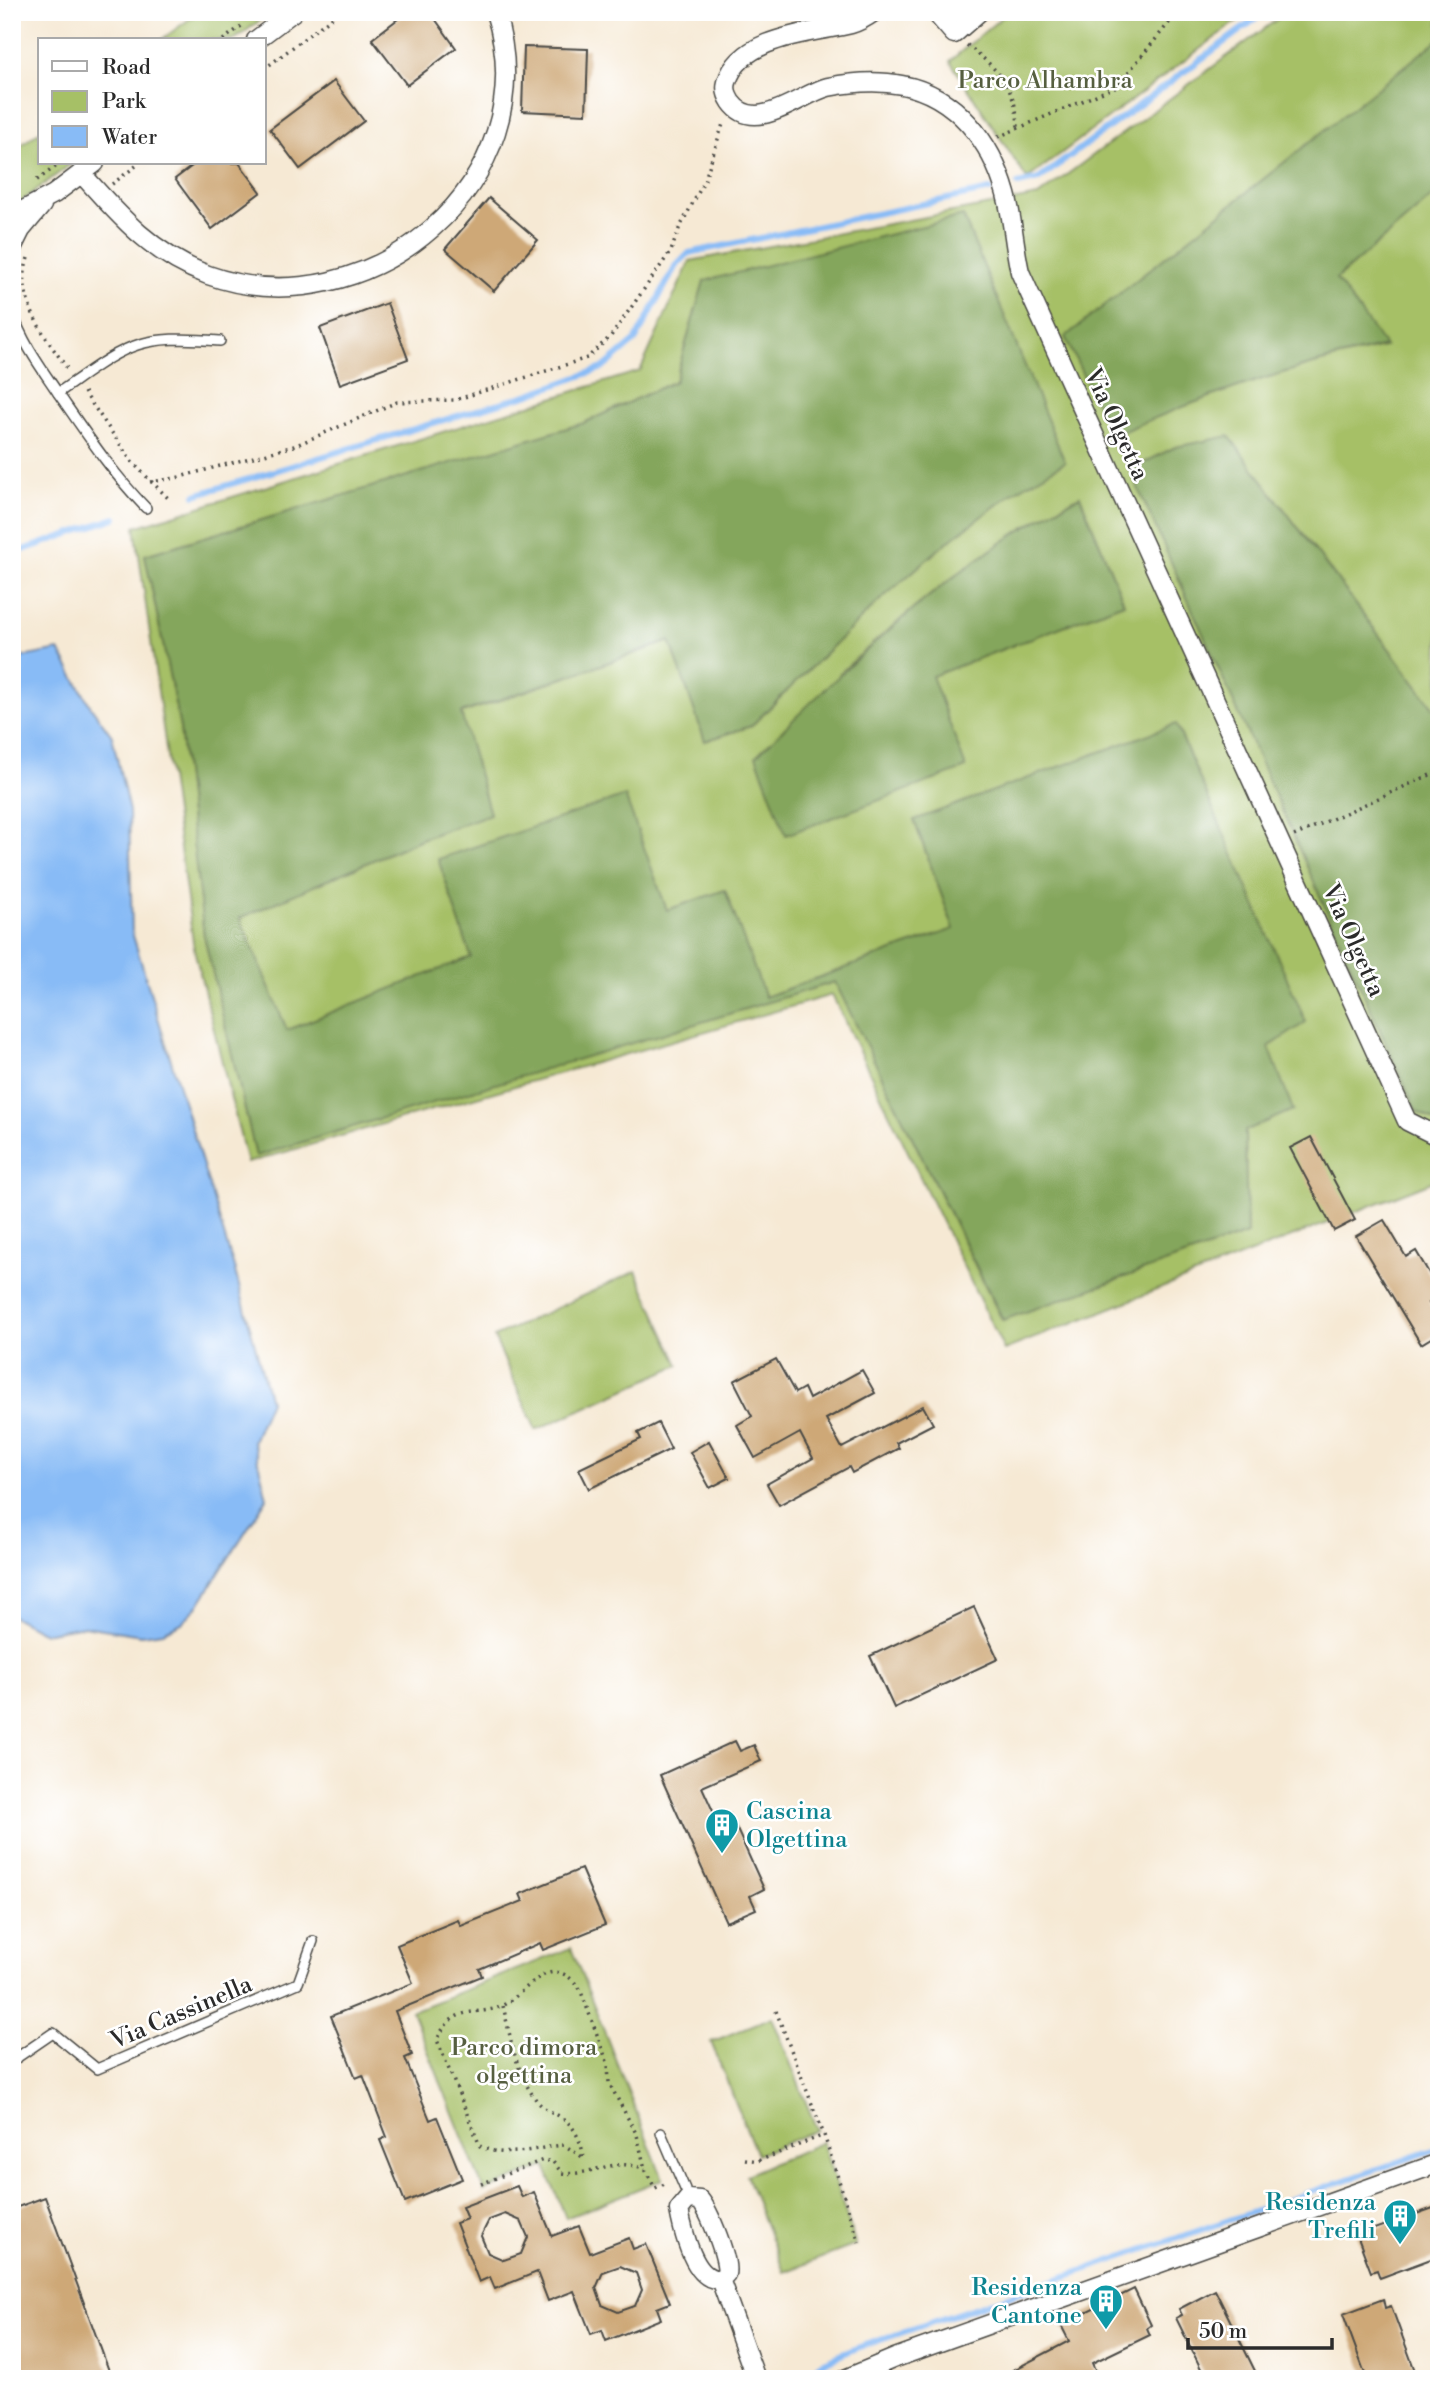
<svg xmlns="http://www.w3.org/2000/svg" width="1451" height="2391" font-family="'Libre Bodoni',serif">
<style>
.green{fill:#a6c066;stroke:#687648;stroke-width:2;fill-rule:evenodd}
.forest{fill:#84a65b;stroke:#586843;stroke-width:2}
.water{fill:#88bbf6;stroke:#5a7390;stroke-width:2}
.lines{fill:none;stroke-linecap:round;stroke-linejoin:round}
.stream{stroke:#88bbf6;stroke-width:6}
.building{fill:#cea877;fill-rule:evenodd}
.service-casing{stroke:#494844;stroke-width:12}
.minor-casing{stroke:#494844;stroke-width:21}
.path{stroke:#494844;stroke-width:3.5;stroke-dasharray:2 5;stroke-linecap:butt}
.service{stroke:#fff;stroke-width:9}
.minor{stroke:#fff;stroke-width:18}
.labels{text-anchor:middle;stroke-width:5;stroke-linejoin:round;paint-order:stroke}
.park-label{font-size:24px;fill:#565f40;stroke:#fff}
.street-label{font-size:24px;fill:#2b2b2b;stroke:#fff}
.culture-label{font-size:24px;fill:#0d838f;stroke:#fff;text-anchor:end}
</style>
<rect width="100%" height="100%" fill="#fff"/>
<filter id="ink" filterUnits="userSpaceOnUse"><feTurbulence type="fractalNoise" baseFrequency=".0143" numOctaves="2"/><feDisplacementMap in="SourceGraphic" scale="14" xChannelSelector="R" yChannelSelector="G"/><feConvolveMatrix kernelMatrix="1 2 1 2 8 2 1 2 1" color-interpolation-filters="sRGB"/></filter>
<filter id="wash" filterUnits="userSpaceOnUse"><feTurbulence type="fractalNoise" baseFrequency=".00686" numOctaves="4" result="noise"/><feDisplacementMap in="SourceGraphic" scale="28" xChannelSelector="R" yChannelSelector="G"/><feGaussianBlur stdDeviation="1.57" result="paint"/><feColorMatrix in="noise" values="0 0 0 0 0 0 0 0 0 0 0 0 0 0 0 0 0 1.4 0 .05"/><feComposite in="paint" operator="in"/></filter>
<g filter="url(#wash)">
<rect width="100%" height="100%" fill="#f6e9d4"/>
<g class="green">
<path d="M199,12h72l-37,28h-73z"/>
<path d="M1008,12h241l-222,167 -77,-118z"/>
<path d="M1287,12h152v27l-327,396c92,-39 175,-67 272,-88l-48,-68 103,-88v524l-210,-279 187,675 23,12v56l-435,171 -172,-355 -585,168 -53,-214 -59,-422 505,-156 50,-110 348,-65zM704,281l361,181 -51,30 -67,50 -67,58 -129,126 -46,15 -34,-100 -211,73 30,100 -69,25 -181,79 47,112 185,-73 -33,-97 228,50 58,-20 39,107 190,-68 -40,-109 331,311 2,103 -245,86 -167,-339 -579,175 -52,-220 -24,-208 -35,-173 439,-132 91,-42zM1080,496l44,107 -192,73 -92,-3c74,-68 150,-130 240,-177z"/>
<path d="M40,131v32h32l-57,43 -3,-4v-50z"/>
<path d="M636,1271l43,94 -143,65 -42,-93z"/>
<path d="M571,1948l92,231 -97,39 -21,-52 -61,25 -72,-180z"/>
<path d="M772,2017l45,113 -60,25 -46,-113z"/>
<path d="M822,2142l34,103 -72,27 -38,-97z"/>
</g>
<g class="forest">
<path d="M1439,39v152l-103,88 49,67c-98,22 -181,50 -273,90l-47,-99z"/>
<path d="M963,216l102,246 -51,30 -67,50 -67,58 -129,126 -46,15 -35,-100 -209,72 29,101 -69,25 -181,79 47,112 184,-73 -33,-98 187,-63 42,114 58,-20 40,107 189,-68 -40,-109 262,-96 130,298 -37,25 24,63 -48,21 2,103 -244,86 -168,-338 -579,174 -52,-220 -24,-208 -35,-173 439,-132 91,-42 29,-100z"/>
<path d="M1229,436l210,279v47l-9,4 9,11v346l-23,-12 -286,-641 45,-23z"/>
<path d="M1080,496l44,107 -192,73 34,92 -180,67 -30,-79c102,-100 197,-194 324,-260z"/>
</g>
<path class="water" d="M59,650l32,57 21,29 17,75 3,121 103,339 35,130 -17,40 14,57 -69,108 -16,17 -19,9 -22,3 -57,-9 -40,7 -32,-17v-957z"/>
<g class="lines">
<g class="stream">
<path d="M1018,184l21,-5 226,-167"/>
<path d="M195,495l335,-101 73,-26 32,-27 41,-75 13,-13 301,-63"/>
<path d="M12,554l103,-36"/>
<path d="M809,2379l12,-16 36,-15 582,-200"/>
</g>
</g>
<g id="blocks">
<g class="building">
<path d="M407,12h23l26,36 -49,37 -35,-46z"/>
<path d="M524,47l64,2 -2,65 -64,-3z"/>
<path d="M334,81l30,40 -64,48 -30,-40z"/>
<path d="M196,163h43l22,29 -49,37 -37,-50z"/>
<path d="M489,198l49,42 -44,51 -49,-42z"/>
<path d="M387,303l21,56 -68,25 -20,-56z"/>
<path d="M1311,1137l44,83 -21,11 -44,-83z"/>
<path d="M1384,1220l22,37 10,-6 23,39v7l-10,6 10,16v14l-18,11 -65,-108z"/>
<path d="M776,1359l19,34 9,-5 5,11 53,-29 13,23 -49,26 16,29 81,-42 10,18 -37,19 3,5 -47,25 -3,-6 -70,38 -12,-21 46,-26 -13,-25 -45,25 -18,-33 15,-9 -18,-35z"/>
<path d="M658,1423l13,26 -82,40 -10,-20 62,-30 -3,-6z"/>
<path d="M709,1441l20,37 -19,10 -20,-36z"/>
<path d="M974,1607l24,52 -104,49 -24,-52z"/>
<path d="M735,1741l5,10 14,-6 7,16 -59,26 15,33 13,-6 34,75 -14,7 6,13 -30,13 -66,-147z"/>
<path d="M581,1869l24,56 -62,25 -3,-7 -61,26 3,7 -87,35 17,44 -7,3 25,62 7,-3 25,62 -57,23 -25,-62 7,-3 -24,-62 -7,3 -25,-62 82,-33 -16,-38 61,-25 3,6 62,-25 -3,-7z"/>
<path d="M517,2186l5,11 12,-5 18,44 27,-10 11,27 39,-15 4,11 13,-5 24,59 -13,5 4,11 -55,22 -4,-11 -11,4 -17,-43 -26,10 -11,-29 -42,17 -5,-12 -11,5 -23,-59 11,-4 -5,-12zM505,2214l16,7 7,16 -7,17 -17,6 -16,-7 -7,-17 8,-16zM620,2266l16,7 6,17 -7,16 -17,6 -16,-7 -6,-17 7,-16z"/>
<path d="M45,2197l67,182h-100v-170z"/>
<path d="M1439,2206v50l-59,22 -3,-8 -6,2 -14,-37z"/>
<path d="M1134,2289l17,36 -4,3 3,7 -58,28 7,16h-103l73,-38 -8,-16z"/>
<path d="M1215,2290l44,89h-53l-30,-61 6,-3 -3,-6z"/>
<path d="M1383,2299l2,9 6,-2 27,73h-51l-24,-65z"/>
</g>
</g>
</g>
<g filter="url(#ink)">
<use href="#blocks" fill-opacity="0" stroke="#494844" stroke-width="2"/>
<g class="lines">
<g class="service-casing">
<g id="service">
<path d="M12,312c11,32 30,57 48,84 27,39 53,78 86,112"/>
<path d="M58,393c68,-47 76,-59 162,-52"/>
<path d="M12,2061l41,-28 44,36 201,-86 15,-42"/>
<path d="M661,2133l24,56"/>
</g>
</g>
<g class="minor-casing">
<g id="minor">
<path d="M874,12c-7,5 -15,10 -23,12 -37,9 -110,11 -124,58 -2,7 0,14 4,20 24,34 71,-9 97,-15 25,-5 49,-7 74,-2 54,10 90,58 104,109 7,25 8,52 14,78l387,849 32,16"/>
<path d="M935,12l19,22 25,-22"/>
<path d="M256,40l37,-28"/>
<path d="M81,173c38,43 72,82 127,102 160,57 342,-94 287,-263"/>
<path d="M12,216l42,-22 41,-31"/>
<path d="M12,248l9,-18 21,-25"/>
<path d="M688,2199l12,1c9,11 30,61 26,74l-6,5c-26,3 -37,-48 -41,-69z"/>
<path d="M720,2279l36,100"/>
<path d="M845,2379l50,-21 544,-195"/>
</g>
</g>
<g class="path">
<path d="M223,40l21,-16"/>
<path d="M967,45c30,23 50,44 51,83"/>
<path d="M264,69l75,-57"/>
<path d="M998,137l119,-51 61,-74"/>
<path d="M37,180l24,-17"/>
<path d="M112,184l28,-21"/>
<path d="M28,258c-14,42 19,81 41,113"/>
<path d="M84,392l48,70 37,37"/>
<path d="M150,482l26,-4 118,-32 103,-44 58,-2 132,-42 24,-22 60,-85 8,-22 25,-47 20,-61"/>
<path d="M1294,836l145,-65"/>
<path d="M503,2006c8,32 13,70 35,96 8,9 18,11 27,18 11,8 17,25 19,38l-20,-13c-26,2 -59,15 -84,1l-43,-106c18,-40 43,-21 68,-36 25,-15 47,-54 75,-15l28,75 1,19 28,52 8,34 10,19 12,-5"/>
<path d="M776,2011l48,124 35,107"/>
<path d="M745,2159l13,2 66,-26"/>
<path d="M481,2184l62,-24 10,2 9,11c30,4 50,-17 83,-4"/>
</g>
<use href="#service" class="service"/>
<use href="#minor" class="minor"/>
</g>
</g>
<defs>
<g id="building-pin" transform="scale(1.75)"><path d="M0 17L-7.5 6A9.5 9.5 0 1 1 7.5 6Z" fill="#0f9aa8" stroke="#fff"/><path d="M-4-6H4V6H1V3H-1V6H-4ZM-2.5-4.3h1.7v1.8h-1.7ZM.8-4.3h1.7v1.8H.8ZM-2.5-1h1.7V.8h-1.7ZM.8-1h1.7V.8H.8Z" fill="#fff"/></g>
</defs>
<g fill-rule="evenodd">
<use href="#building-pin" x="722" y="1825"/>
<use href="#building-pin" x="1400" y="2216"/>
<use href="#building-pin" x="1106" y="2301"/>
</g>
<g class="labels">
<g class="park-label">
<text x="1045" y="88">Parco Alhambra</text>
<text x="524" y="2055">Parco dimora<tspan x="524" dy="28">olgettina</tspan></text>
</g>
<g class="street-label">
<text transform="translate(1117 424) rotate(65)" y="8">Via Olgetta</text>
<text transform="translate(1354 940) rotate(66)" y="8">Via Olgetta</text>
<text transform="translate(181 2012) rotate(-23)" y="8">Via Cassinella</text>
</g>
<g class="culture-label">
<text x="746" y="1819" text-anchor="start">Cascina<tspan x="746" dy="28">Olgettina</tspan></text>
<text x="1376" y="2210">Residenza<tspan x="1376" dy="28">Trefili</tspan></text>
<text x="1082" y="2295">Residenza<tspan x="1082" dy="28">Cantone</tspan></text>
</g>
</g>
<rect width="1451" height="2391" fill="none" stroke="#fff" stroke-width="42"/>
<rect x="38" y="38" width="228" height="126" fill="#ffffff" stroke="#aaaaaa" stroke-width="2"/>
<rect x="52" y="61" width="35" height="10" fill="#ffffff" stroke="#aaaaaa" stroke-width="2"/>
<text x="102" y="74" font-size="21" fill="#2b2b2b">Road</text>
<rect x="52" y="91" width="35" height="21" fill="#a6c066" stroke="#aaaaaa" stroke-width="2"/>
<text x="102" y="108" font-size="21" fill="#2b2b2b">Park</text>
<rect x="52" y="126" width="35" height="21" fill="#88bbf6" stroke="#aaaaaa" stroke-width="2"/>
<text x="102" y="144" font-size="21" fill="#2b2b2b">Water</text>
<path d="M1188 2338v10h144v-10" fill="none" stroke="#2b2b2b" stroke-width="3.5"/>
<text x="1199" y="2338" font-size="21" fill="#2b2b2b" stroke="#ffffff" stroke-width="5" paint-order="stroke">50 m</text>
</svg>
